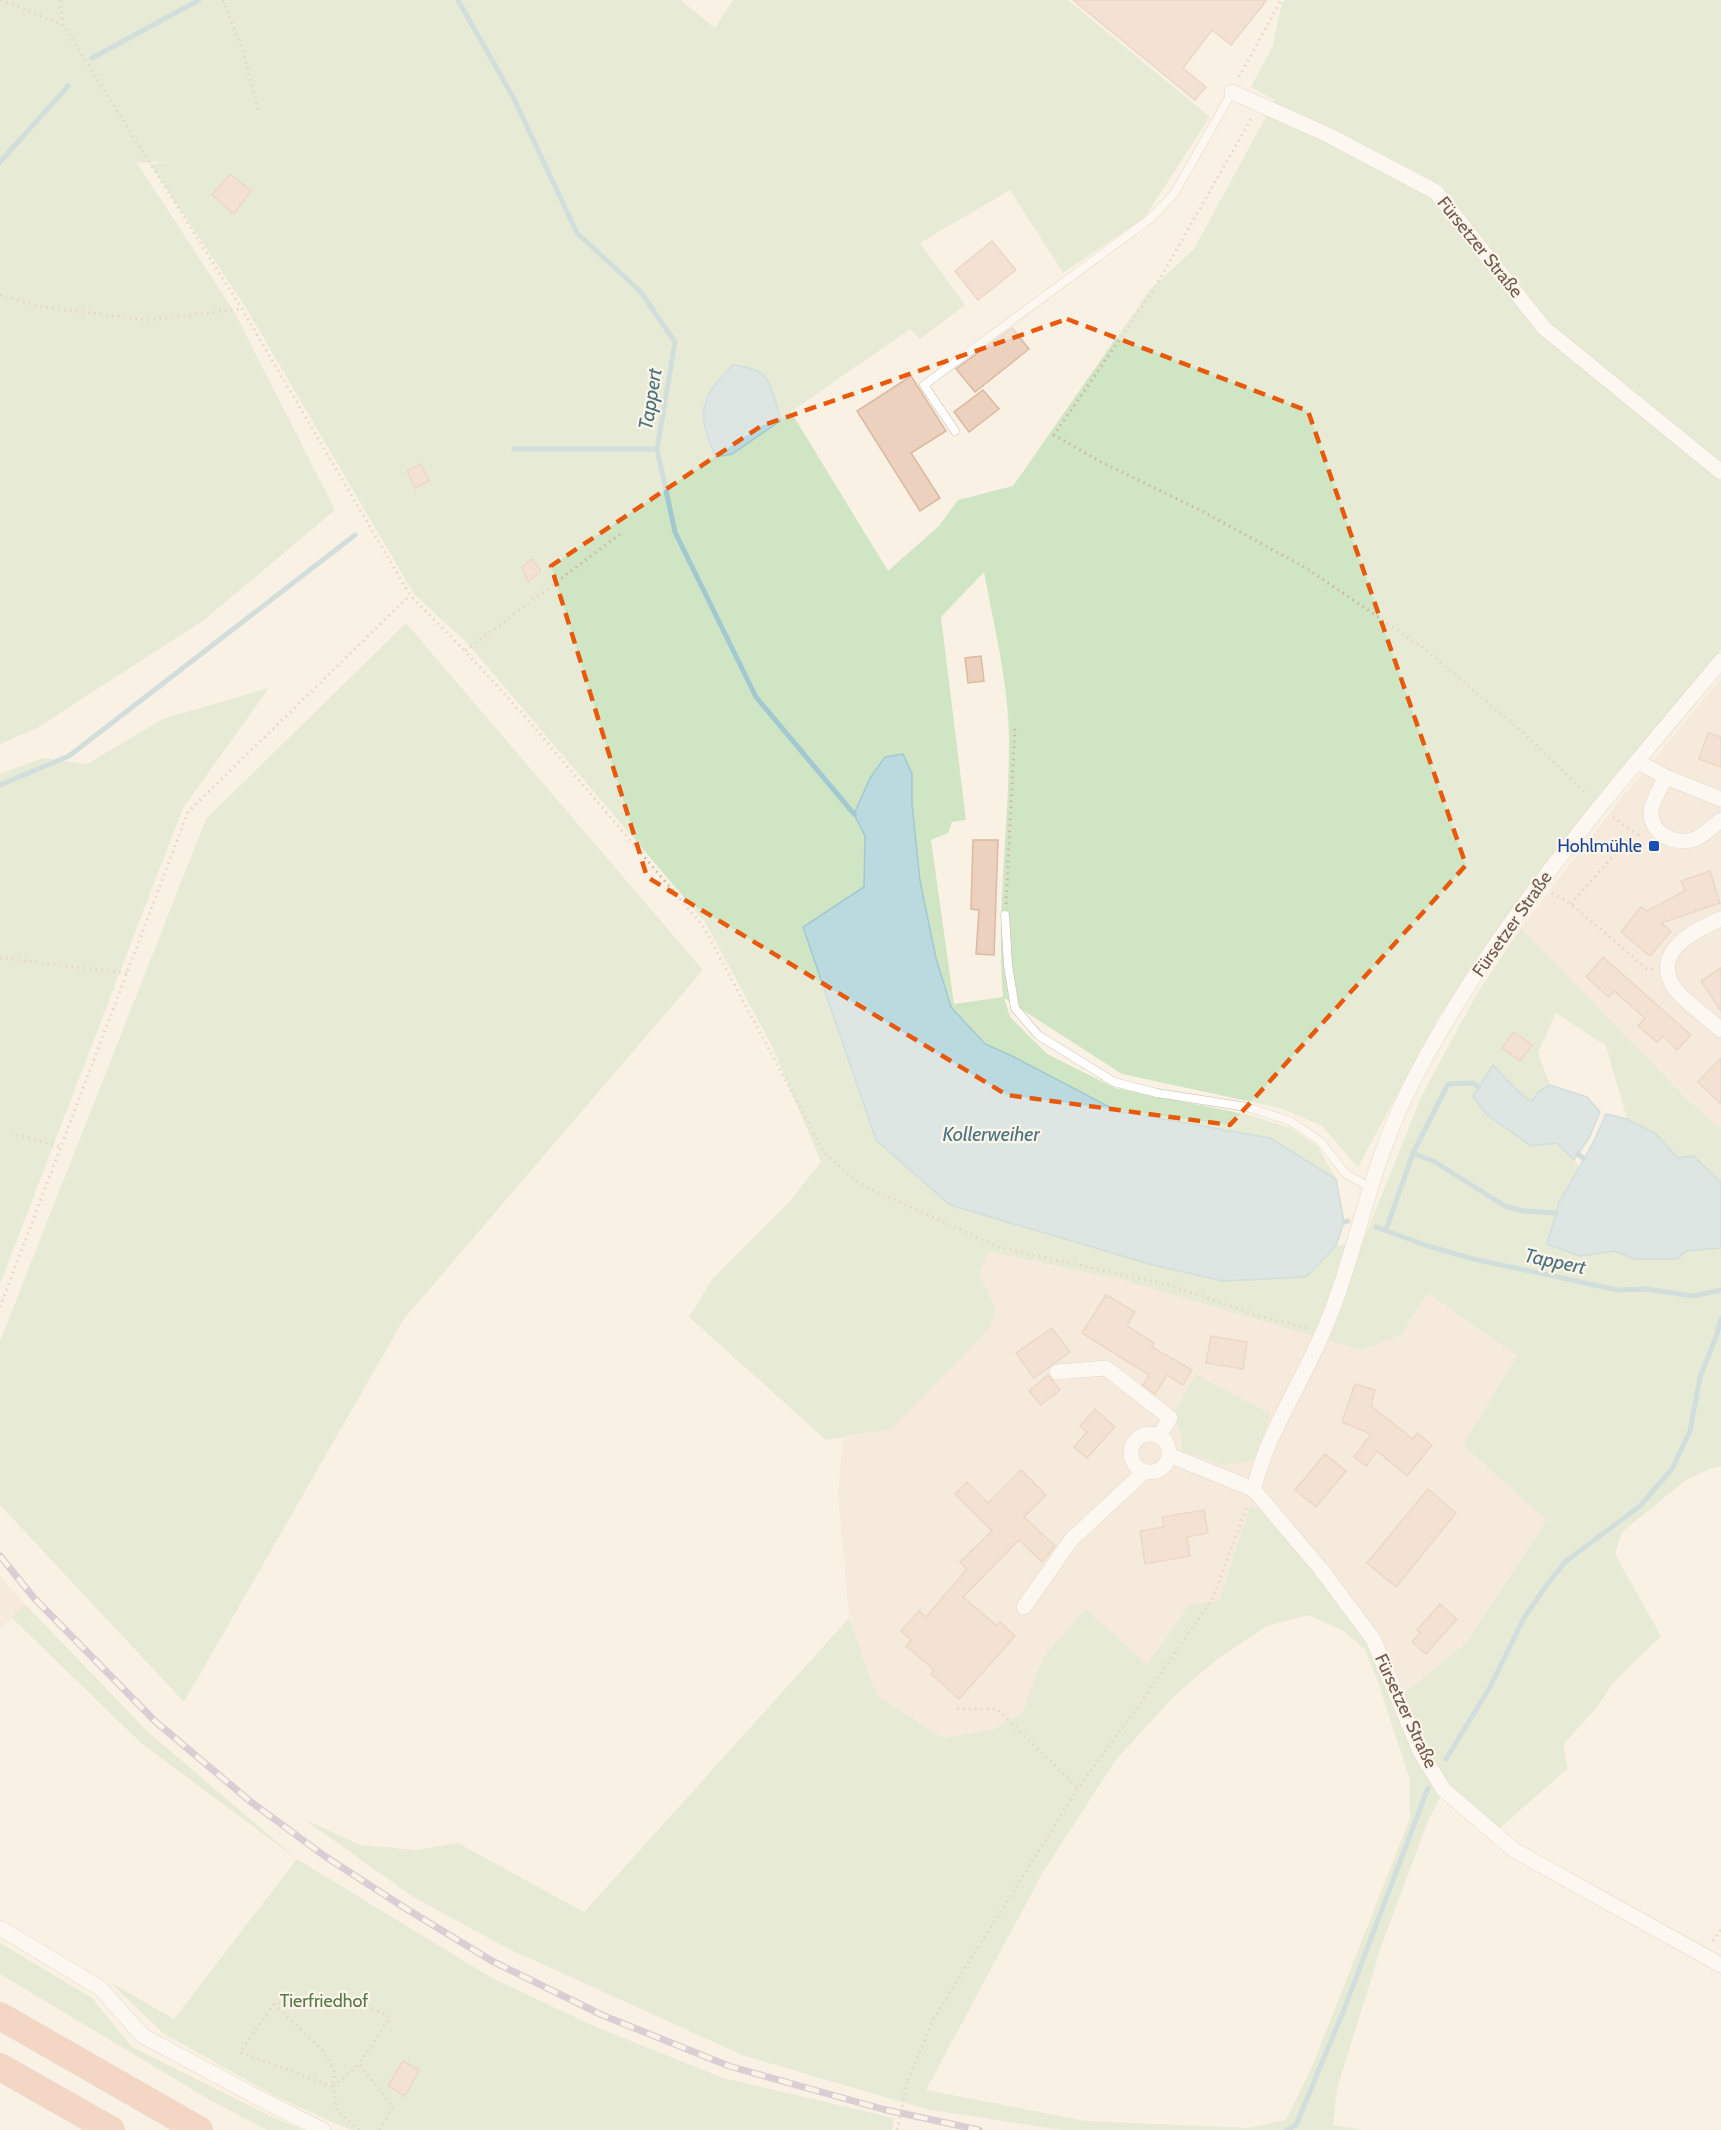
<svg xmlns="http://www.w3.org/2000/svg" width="1721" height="2130" font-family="Cabin,sans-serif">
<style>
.residential{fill:#f0e3d3}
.green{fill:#d0e5c4;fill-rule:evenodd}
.water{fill:#bbdae0;stroke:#a2c8d1;stroke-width:1.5}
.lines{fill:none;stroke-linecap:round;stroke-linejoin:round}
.stream{stroke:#a2c8d1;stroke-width:5}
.building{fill:#ebd1be;stroke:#dcb9a1;stroke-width:1.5}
.service-casing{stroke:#c8b9ab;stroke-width:9}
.minor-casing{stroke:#c8b9ab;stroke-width:16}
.motorway-casing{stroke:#d6d1cd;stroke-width:28}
.path{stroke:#d0b5a2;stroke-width:3;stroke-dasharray:1.5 4.5;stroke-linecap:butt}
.service{stroke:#fff;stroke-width:8}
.minor{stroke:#fff;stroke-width:15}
.motorway{stroke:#edb7a1;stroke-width:27}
.rail-casing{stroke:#b4a4c1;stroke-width:7}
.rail{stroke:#fdf5e9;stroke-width:4.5;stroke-dasharray:14;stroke-linecap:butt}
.path-bridge{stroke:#d0b5a2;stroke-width:3;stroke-dasharray:1.5 4.5;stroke-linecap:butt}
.marked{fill:none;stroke:#e8590c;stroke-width:4.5;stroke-dasharray:12 8;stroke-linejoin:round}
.transit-dot{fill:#1a4fb4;stroke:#fdf5e9;stroke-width:2}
.labels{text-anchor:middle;stroke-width:4.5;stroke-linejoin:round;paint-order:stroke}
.street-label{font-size:18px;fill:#6e594c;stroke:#fdf5e9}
.transit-label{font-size:18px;fill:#164399;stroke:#fdf5e9;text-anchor:end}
.park-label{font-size:18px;fill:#557949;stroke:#fdf5e9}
.water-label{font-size:20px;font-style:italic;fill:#497480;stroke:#fdf5e9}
</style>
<rect width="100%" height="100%" fill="#f9f1e3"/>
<g class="residential">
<path d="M1721,678v451l-32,-28 -168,-173 95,-123z"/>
<path d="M989,1251l44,11 369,72 26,-41 90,64 -55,88 85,75 -81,122 -68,57 -39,-78 -141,-20 -30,3 -42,61 -105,-6 -20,54 -29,16 -49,9 -67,-42 -28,-78 -11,-125 5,-55 48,-9 105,-121 -17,-33z"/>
<path d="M0,1576l25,28 -25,24z"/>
</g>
<g class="green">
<path d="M0,0h681l34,28 18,-28h335l142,117 -66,101 -81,55 -53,-83 -90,53 45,62 -45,34 -10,-10 -119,83 97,159 51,-45 19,-26 55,-14 136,-195 45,-42 81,-149 -24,-13 21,-39 10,-45 3,-3h436v650l-132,158 -149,207 -82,152 -36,-41 -42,-18 -158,-34 -118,-76 6,19 37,37 68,34 134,27 41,13 28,19 18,32 -67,-41 -152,-27 -132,-67 -34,-37 -15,-49 -16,-77 -8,-77v-30l-57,40 10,22 -1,51 -61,40 73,213 277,125 70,16 83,-4 30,-31 28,-7 58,-144 56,-103 43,-64 168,173 32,28v53l-28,-26 -15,2 -23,-25 -28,-14 -21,-73 -50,-33 -18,39 12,33 -12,7 -6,9c-10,-3 -29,-26 -39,-35l-20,30 84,47 22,23 -20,37 -12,41 33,12 35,-5 20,8 51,-8 35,-3v218l-12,3 -23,11 -64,52 -7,22 46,82 -47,46 -17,25 -34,38 5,23 -68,60 -56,-38 -16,31 -46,123 -45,145 -4,36 30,5h-301l-132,-20 -35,-10 -153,-45 -235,-107 -94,-51 -109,-78 56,26 55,5 43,-7 126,69 265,-294 28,78 67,42 49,-9 29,-16 20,-54 44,-50 61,56 42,-61 30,-3 31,-95 18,6 92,109 39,77 68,-56 80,-122 -84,-75 54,-89 -89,-63 -26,41 -40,16 -240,-70 -133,-28 -10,23 17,33 -7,21 -98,100 -65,11 -137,-123 24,-39 78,-78 30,-38 -50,-118 -66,-122 -238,-279 -53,-49 -168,-286 -96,-144 25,-3 -38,2 98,150 100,197 -131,110 -167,108 -37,16zM1290,108l130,66 8,7 -1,1zM721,376l59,45 -13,9 -62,3 -1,-31zM984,572c10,54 26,118 25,173 0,84 -13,168 -6,252l-49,7 -23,-164 17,-7 4,-11 14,-2 -25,-203zM1308,1615l36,16 21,19 13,32 32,98v38l-96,244 -28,58 -38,8 -162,-7 -160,-31 116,-216 73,-113 61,-67 44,-37 47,-31z"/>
<path d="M406,623l297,347 -299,349 -220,383 -184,-197v-164l206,-522z"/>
<path d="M269,688l-86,120 -183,476v-510l42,-16 45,6 76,-45z"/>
<path d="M1195,1374l75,39 -10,39 -5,8 -30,5 -43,-14v-14l-9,-22z"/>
<path d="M25,1604l122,127 150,128 195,119 104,49 127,51 171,40 -2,12h-542l-75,-34 -112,-63 -53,-51 64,37 123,-160 -155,-115 -131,-127z"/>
<path d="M0,1943l92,55 40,49 136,68 35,15h-36l-57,-30 -210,-126z"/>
</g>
<g class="water">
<path d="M733,365c9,1 24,3 31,11 6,5 16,37 16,45l-48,33 -16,3c-20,-43 -17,-59 17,-92z"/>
<path d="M903,754l9,20v30l8,77 16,77 15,49 34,37 27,12 105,55 153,27 66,41 8,43 -8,24 -30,31 -83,4 -70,-16 -203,-60 -74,-65 -73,-213 61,-40 1,-51 -11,-22 16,-36 15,-21z"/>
<path d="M1493,1065c10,10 28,33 39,36l6,-9 12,-7 37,12 13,15 -11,26 -15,22 -17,-17 -26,3 -45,-32 -13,-18z"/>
<path d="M1606,1114l21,5 28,14 23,25 15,-2 28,26v66l-35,3 -9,8h-43l-19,-8 -35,5 -33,-12 12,-41 34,-60z"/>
</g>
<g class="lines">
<g class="stream">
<path d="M458,0l56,99 63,134 63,58 35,51 -18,107 18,83 81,165 98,117"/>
<path d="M92,58l107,-58"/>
<path d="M0,162l68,-76"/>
<path d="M514,449h143"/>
<path d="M0,785l69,-29 286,-221"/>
<path d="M1413,1153l35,-69 25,-1 6,4"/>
<path d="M1578,1154l6,5"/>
<path d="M1344,1222l4,-1"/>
<path d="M1376,1227l49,18 44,13 149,32 28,-1 47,7 28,-6"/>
<path d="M1386,1230l27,-77 22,9 70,44 18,5 33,2"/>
<path d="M1446,1759l44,-72 34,-69 22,-32 19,-24 75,-56 32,-37 18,-38 10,-54 16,-40 5,-18"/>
<path d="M1287,2130l9,-5 47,-113 85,-224"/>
</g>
</g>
<g class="building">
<path d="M1073,0h194l-36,45 -19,-15 -29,38 23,19 -11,13z"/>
<path d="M230,174l21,17 -17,23 -22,-19z"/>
<path d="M992,241l24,29 -38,30 -23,-29z"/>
<path d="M1012,328l17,21 -54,43 -19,-23z"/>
<path d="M911,376l35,55 -35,22 29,45 -20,13 -63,-100z"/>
<path d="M983,390l16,19 -30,23 -15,-20z"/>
<path d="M421,464l8,17 -14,7 -8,-17z"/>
<path d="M532,559l9,12 -13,11 -6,-15z"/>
<path d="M981,656l3,25 -16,2 -3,-25z"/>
<path d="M1708,733l13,4v30l-22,-8z"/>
<path d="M973,840h25l-4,115 -18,-1 3,-44 -8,-1z"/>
<path d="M1710,871l10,32 -59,20 10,8 -21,25 -29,-24 20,-25 6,4 38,-20 -4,-10z"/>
<path d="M1603,957l88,78 -14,15 -14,-14 -6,6 -19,-16 7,-8 -31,-27 -5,6 -23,-20z"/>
<path d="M1721,968v43l-20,-30z"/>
<path d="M1514,1032l18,13 -12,16 -18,-13z"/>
<path d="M1721,1058v46l-23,-22z"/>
<path d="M1106,1295l29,17 -8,14 27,17 -2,4 40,23 -9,15 -16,-10 -12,19 -12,-9 6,-10 -67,-42z"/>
<path d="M1052,1328l18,24 -36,26 -18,-25z"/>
<path d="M1211,1336l36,6 -4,27 -37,-6z"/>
<path d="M1048,1375l12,15 -19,15 -12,-14z"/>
<path d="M1355,1384l20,6 -4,16 42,33 4,-6 15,12 -25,31 -30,-25 -11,15 -12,-9 17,-23 -29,-12z"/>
<path d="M1095,1409l20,18 -28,31 -13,-11 13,-15 -7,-6z"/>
<path d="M1325,1454l21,17 -30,36 -21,-17z"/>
<path d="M1021,1470l25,25 -22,22 31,29 -13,16 -23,-22 -56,57 34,29 3,-4 15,14 -56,63 -28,-25 3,-4 -28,-24 5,-6 -10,-9 18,-20 7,6 41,-48 -7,-7 32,-31 -37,-37 12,-12 21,21z"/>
<path d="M1428,1489l28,24 -60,74 -29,-24z"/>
<path d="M1204,1510l4,23 -21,4 3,19 -45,8 -5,-33 24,-4 -2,-10z"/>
<path d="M1440,1604l17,15 -31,35 -14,-12 8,-9 -3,-3z"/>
<path d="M403,2061l16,9 -14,26 -17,-10z"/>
</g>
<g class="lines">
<g class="service-casing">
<g id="service">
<path d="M955,431l-31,-46 227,-167 23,-24 58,-102"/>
<path d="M1005,915l3,50 7,43 23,27 76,47 43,11 90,14 43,14 30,20 26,33 24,13"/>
</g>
</g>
<g class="minor-casing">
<g id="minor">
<path d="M1232,92l96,43 108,57 108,136 177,144"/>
<path d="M1721,661c-87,104 -175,205 -249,319 -29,45 -56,90 -77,140 -29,68 -42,142 -71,210 -17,40 -40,78 -57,118 -5,13 -9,27 -14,41l67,79 53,71 48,114 23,37 70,60 207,115"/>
<path d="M1638,762l28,15 55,22"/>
<path d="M1666,777c-5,10 -14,23 -15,35 -1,22 25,34 44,27 9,-4 18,-13 26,-19"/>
<path d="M1721,919c-28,12 -71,33 -46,70 7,10 35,31 46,41"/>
<path d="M1057,1372l49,-4 64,50 -11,18"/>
<circle cx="1150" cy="1453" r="19"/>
<path d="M1169,1455l84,34"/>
<path d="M1024,1607l47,-67 73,-68"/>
<path d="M0,1928l100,60 43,48 127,68 53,26"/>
</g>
</g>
<g class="motorway-casing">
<g id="motorway">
<path d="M0,2016l199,114"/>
<path d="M0,2067l111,63"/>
</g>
</g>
<g class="path">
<path d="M1,0l62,25"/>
<path d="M60,0l3,25 179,284 168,286 55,56"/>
<path d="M223,0l20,51 16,63"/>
<path d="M1239,77l42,-77"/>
<path d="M1251,119l-98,172 -99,144 45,26 103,50 104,57 118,80 95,81 68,65"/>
<path d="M0,295l42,12 106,13 94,-11"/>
<path d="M620,534l-155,117 62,68 176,207 121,226 34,31 140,64 175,39 86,30 48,12"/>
<path d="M1613,817l28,20"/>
<path d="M1552,893l19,11 75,64 7,1"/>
<path d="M1006,904l9,-179"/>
<path d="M1571,904l51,-58 14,-12"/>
<path d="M0,958l127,15"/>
<path d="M11,1133l50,14"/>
<path d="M0,1307l188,-495 222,-217"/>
<path d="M957,1709h40l81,79"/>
<path d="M1713,1941l8,-12"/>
<path d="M274,2004l48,46 13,23 -2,14 -93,-35 34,-48 69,-8 47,21 -31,47 34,43 -14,23"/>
<path d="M908,2080l26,-62 144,-230 59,-80 76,-110 34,-92"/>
<path d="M359,2130l-22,-19 -4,-24 26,-23"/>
</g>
<use href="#service" class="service"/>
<use href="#minor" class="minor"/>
<use href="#motorway" class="motorway"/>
<g class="rail-casing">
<path id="rail" d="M0,1556l34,42 122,124 95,80 75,55 79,51 87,53 110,54 127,51 153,43 97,21"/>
</g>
<use href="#rail" class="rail"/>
<path class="path-bridge" d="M897,2130l11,-50"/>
</g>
<path d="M0 0H1721V2130H0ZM1067,319l241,92 158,454 -236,260 -223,-30 -360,-218 -96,-311 210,-140z" fill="#f9f1e3" fill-opacity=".55" fill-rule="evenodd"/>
<path class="marked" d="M1067,319l241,92 158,454 -236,260 -223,-30 -360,-218 -96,-311 210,-140z"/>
<rect class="transit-dot" x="1648" y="840" width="12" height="12" rx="3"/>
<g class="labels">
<g class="street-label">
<text transform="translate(1480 247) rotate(51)" y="6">Fürsetzer Straße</text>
<text transform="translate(1512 924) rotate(-55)" y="6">Fürsetzer Straße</text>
<text transform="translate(1406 1711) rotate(65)" y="6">Fürsetzer Straße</text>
</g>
<g class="transit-label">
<text x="1642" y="852">Hohlmühle</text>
</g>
<g class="park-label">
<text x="324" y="2007">Tierfriedhof</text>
</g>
<g class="water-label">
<text transform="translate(650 399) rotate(-81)" y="7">Tappert</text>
<text x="991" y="1141">Kollerweiher</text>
<text transform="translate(1555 1261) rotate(12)" y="7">Tappert</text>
</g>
</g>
</svg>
